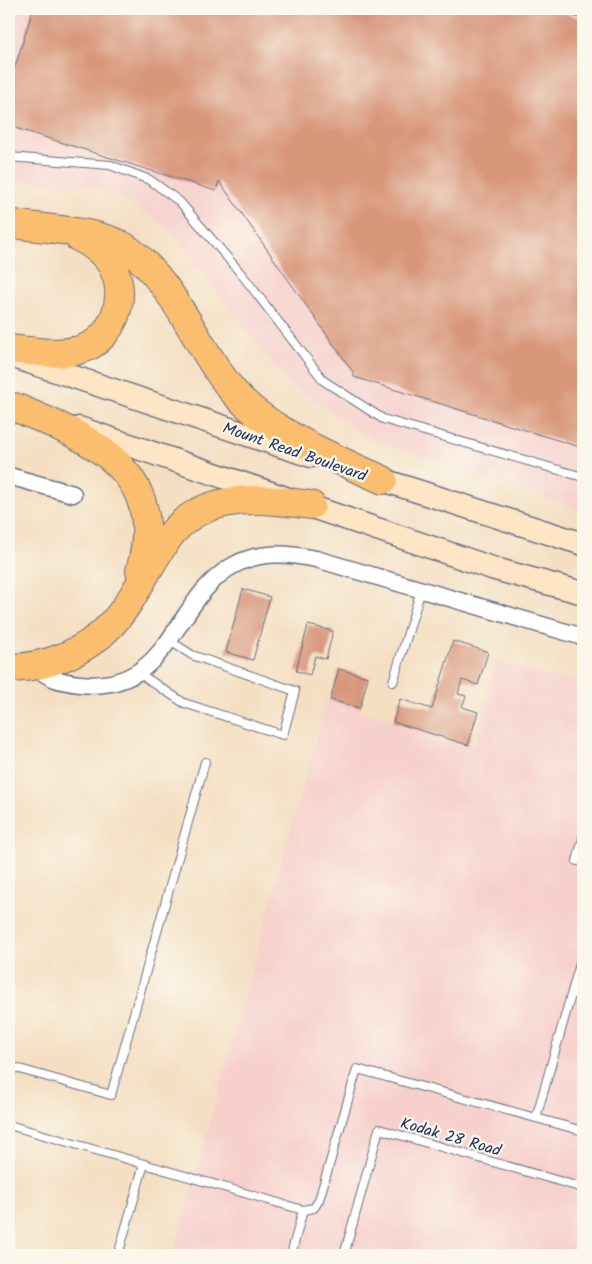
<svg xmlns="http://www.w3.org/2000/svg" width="592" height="1264" font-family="Kalam,sans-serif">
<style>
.built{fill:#f7d0cc}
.building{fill:#d8967a}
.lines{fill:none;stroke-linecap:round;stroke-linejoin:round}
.service-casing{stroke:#676d81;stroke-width:10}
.minor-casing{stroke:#676d81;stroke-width:19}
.secondary-casing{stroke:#676d81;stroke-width:25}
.trunk-casing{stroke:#676d81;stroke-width:30}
.service{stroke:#fff;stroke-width:8}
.minor{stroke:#fff;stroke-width:16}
.secondary{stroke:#fde5c5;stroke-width:22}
.trunk{stroke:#fabe6e;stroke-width:28}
.labels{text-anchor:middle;stroke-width:4.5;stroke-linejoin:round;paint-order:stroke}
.street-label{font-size:16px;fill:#1b2f5e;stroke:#fbf7ec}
</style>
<rect width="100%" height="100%" fill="#fbf7ec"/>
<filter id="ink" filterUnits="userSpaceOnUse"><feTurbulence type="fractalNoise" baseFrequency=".02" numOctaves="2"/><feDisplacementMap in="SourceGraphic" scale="10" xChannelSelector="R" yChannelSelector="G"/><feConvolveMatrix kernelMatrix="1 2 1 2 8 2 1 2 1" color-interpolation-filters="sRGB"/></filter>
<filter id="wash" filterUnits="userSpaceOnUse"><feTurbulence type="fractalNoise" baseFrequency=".0096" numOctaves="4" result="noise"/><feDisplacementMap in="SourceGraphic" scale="20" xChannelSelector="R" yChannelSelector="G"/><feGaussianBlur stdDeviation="1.12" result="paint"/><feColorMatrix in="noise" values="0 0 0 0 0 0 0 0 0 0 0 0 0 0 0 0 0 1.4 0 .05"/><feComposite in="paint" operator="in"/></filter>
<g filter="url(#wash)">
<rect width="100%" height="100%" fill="#f4dfc2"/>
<g class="built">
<path d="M9,9h574v501l-213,-71 -83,-57 -122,-157 -63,-38 -93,-6z"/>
<path d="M496,661l87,24v570h-410l154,-556 147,47z"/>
</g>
<g id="blocks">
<g class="building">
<path d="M33,9h518l32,10v429l-229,-71 -1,-5 -134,-191 -3,10 -207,-65v-40z"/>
<path d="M243,589l27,8 -17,63 -27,-8z"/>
<path d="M308,625l25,6 -7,28 -11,-3 -5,19 -14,-4z"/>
<path d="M453,641l35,11 -10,33 -16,-5 -4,14 8,2 -4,11 16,5 -10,33 -75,-23 7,-23 32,10z"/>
<path d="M339,669l29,8 -8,31 -30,-8z"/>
</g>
</g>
</g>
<g filter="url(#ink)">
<use href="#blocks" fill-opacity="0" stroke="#676d81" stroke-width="1"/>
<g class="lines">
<g class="service-casing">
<g id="service">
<path d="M9,157l101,8 40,15 30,22 63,74 81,105 59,38 200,58"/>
<path d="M137,672l47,31 99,32 12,-44 -103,-36 -22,-14"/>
<path d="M393,682l28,-92"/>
<path d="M577,861l6,-23"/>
<path d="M9,1066l102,29 94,-333"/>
<path d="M536,1118l47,13"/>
<path d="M9,1125l294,85 11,-2 5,-8 38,-131 179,49 47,-165"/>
<path d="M118,1255l26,-91"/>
<path d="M291,1255l12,-45"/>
<path d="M344,1255l35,-126 204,59"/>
</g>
</g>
<g class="minor-casing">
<g id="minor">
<path d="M9,476l64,18"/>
<path d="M35,665c11,14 28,17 45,19 92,10 93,-86 154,-119 27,-14 53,-12 82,-6l267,78"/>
</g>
</g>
<g class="secondary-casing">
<g id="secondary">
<path d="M14,357l297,99"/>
<path d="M79,428l416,141 88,24"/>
<path d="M367,475l216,69"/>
</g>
</g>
<g class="trunk-casing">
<g id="trunk">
<path d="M9,223c31,6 88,7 114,23 50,31 72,100 109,144 35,41 102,68 151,90"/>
<path d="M9,349c23,2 53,8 76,-1 29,-12 42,-50 29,-78 -6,-14 -21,-26 -36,-33"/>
<path d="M14,407c78,32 155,64 126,164"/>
<path d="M9,668c37,0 77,-16 102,-43 16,-17 27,-38 38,-57 14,-24 27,-46 53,-58 33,-15 74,-10 109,-5"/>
</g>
</g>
<use href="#service" class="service"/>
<use href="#minor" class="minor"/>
<use href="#secondary" class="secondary"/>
<use href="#trunk" class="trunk"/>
</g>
</g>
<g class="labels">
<g class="street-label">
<text transform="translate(295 451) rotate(19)" y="6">Mount Read Boulevard</text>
<text transform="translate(451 1136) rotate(16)" y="6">Kodak 28 Road</text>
</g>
</g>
<rect width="592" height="1264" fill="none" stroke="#fbf7ec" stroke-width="30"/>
</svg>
